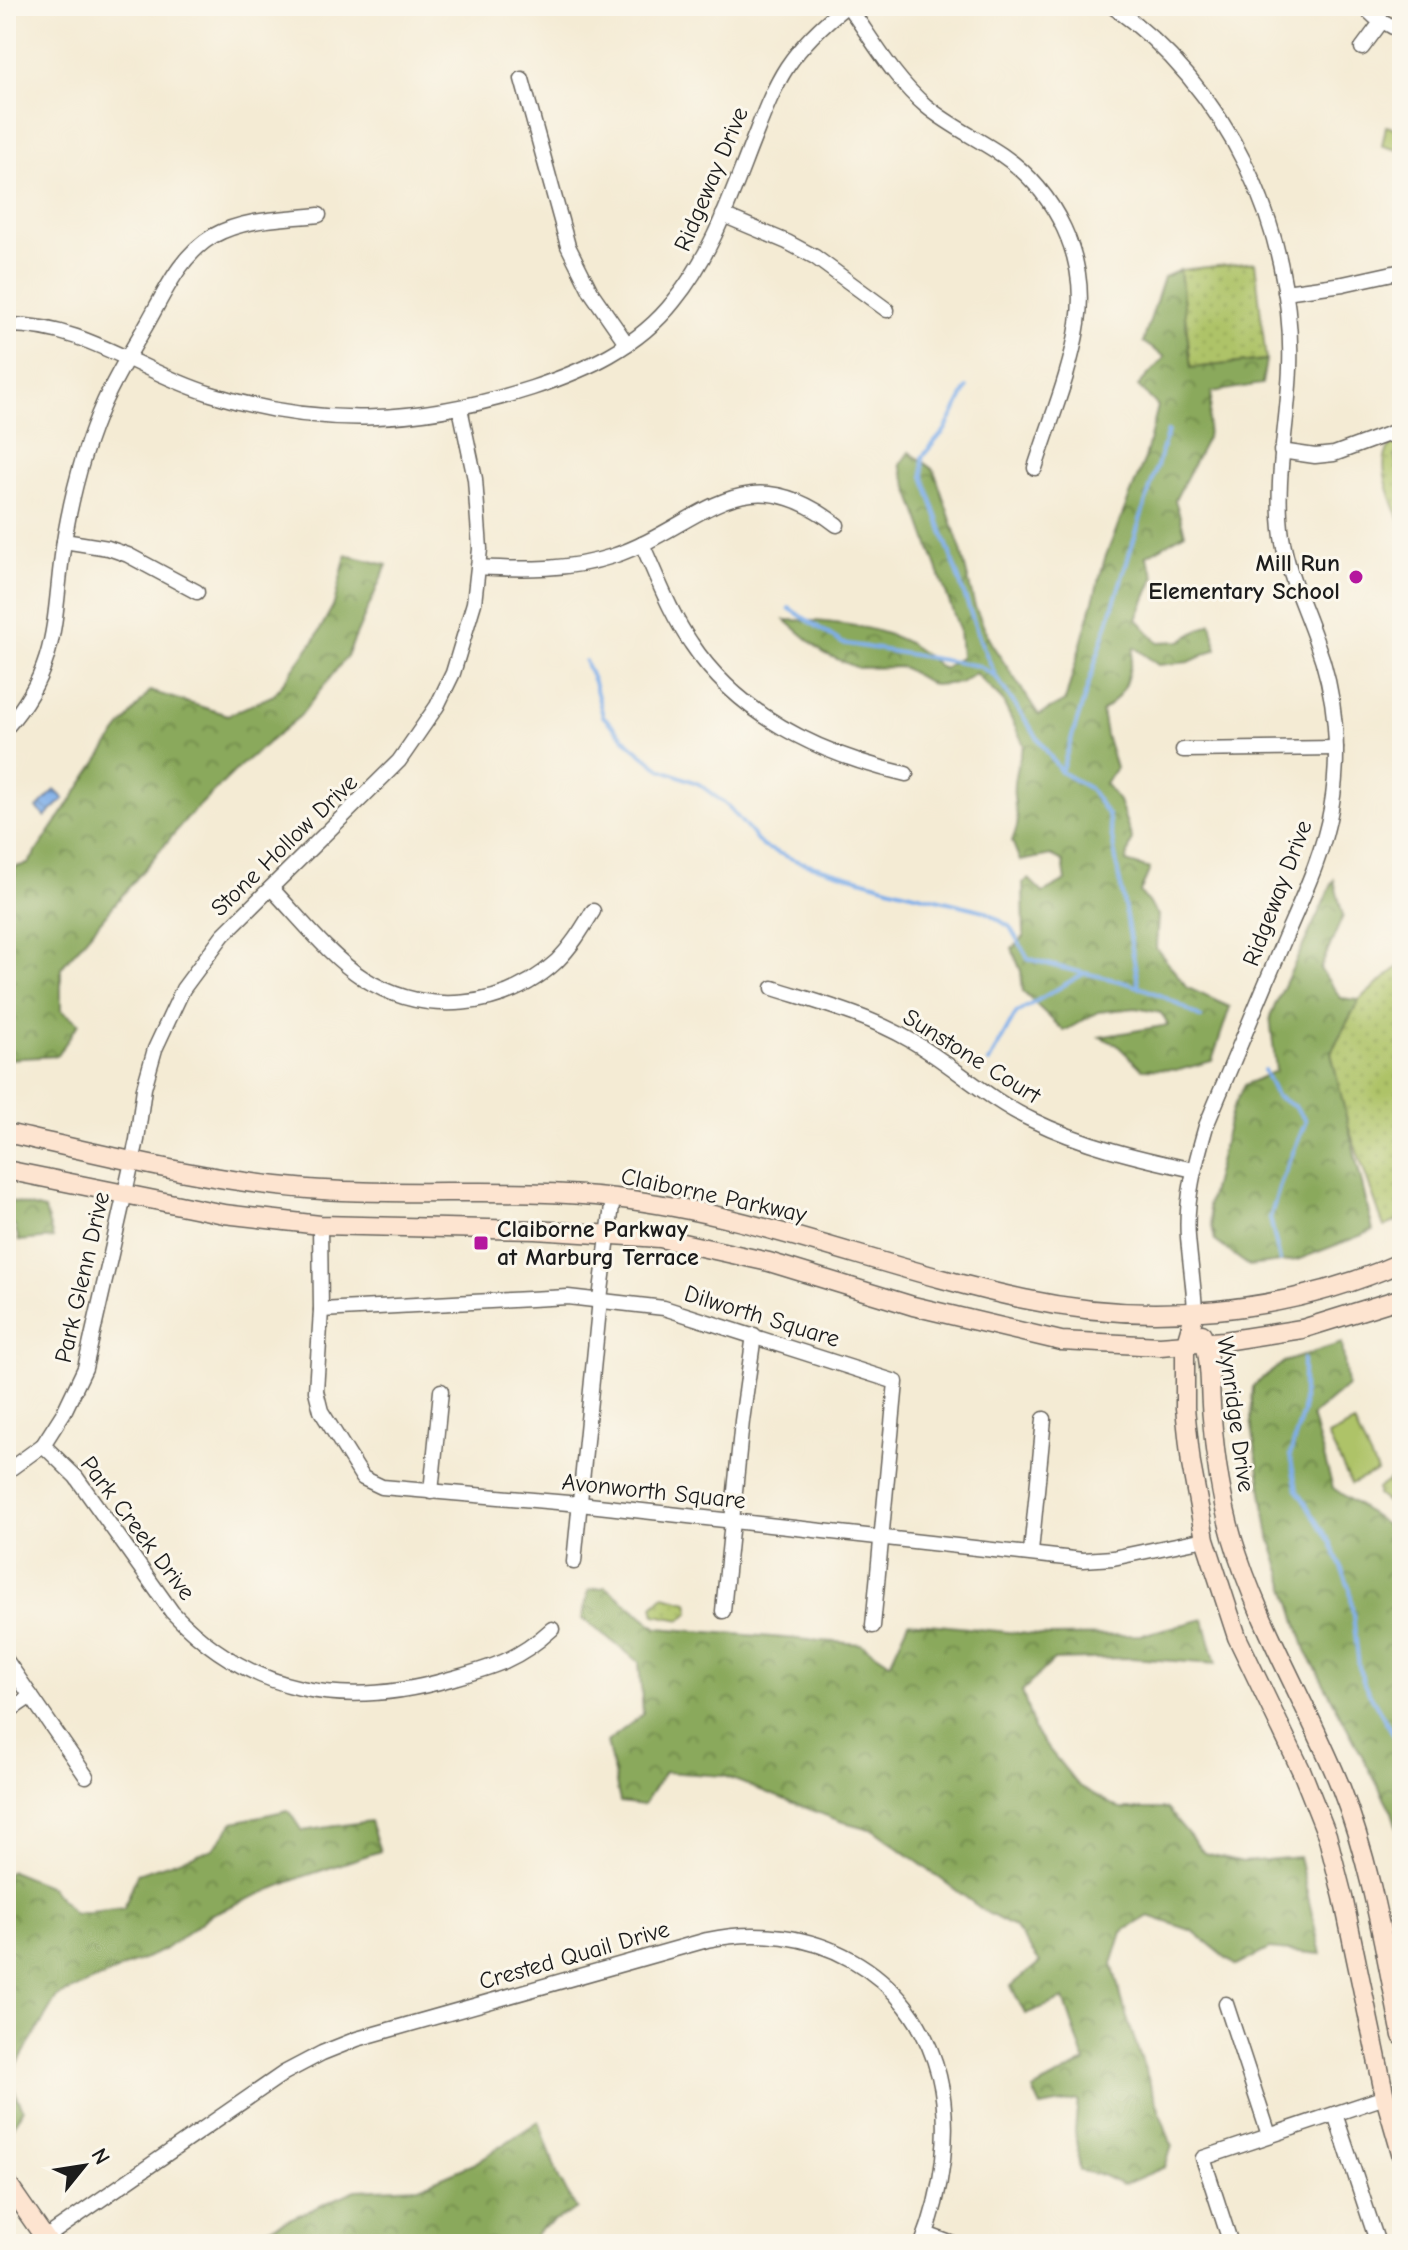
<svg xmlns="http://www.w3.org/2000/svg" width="1408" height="2250" font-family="'Comic Neue',sans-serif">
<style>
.grass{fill:url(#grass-dots);stroke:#657042;stroke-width:2}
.forest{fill:url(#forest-crowns);stroke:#53623c;stroke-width:2}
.garden{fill:#aec368;stroke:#657042;stroke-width:2}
.water{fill:url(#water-waves);stroke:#4d6582;stroke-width:2}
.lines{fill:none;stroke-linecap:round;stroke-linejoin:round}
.stream{stroke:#7eaee9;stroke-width:4}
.street-casing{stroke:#68645c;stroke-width:17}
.secondary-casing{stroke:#68645c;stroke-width:21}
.street{stroke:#fff;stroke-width:14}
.secondary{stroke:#fde4d0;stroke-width:18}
.poi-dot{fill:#b5179e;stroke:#fbf7ec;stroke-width:3}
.labels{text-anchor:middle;stroke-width:6;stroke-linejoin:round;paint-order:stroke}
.street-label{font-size:24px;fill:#1c1c1c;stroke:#fbf7ec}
.poi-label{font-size:24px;font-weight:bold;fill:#1c1c1c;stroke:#fbf7ec;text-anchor:end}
</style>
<defs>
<pattern id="grass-dots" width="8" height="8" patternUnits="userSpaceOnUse" patternTransform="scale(2)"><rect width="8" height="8" fill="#aec368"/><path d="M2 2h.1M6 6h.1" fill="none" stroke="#95a75a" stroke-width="1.8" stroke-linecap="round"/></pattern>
<pattern id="forest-crowns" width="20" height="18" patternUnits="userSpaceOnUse" patternTransform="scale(2)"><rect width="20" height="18" fill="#8aa95c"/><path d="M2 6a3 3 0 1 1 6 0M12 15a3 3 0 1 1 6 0" fill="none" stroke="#70894b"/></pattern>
<pattern id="water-waves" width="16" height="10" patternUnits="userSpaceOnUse" patternTransform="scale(2)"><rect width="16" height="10" fill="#7eaee9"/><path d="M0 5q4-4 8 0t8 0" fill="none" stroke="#668dbc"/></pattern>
</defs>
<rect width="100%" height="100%" fill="#fbf7ec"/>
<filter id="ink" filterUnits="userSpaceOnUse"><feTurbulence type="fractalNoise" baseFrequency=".0125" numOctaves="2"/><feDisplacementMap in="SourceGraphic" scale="16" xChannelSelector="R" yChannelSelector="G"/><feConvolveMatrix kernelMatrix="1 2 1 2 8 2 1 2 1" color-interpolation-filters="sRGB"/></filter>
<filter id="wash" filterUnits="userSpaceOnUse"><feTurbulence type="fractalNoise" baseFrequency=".006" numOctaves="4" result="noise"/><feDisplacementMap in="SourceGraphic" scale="32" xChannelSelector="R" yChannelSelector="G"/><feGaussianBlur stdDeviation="1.8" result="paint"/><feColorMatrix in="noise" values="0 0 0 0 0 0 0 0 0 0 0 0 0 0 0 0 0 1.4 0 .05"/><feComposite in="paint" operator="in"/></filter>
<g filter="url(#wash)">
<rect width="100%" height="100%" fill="#f4ebd4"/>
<g class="grass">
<path d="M1255,262l11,98 -75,8 -11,-98z"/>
<path d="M1396,441l6,4v8l-8,3 8,25v45c-8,-23 -32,-67 -6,-85z"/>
<path d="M1402,964v255l-18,8 -38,-107 -15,-68 28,-52z"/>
<path d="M1396,1475l6,1v39l-25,-20v-6z"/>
<path d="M664,1596l24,6 2,10 -9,8 -26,-5 -2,-9z"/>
</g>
<g class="forest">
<path d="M1180,270l11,98 75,-8 -4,24 -50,8 -5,46 -32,62 10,33 -39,23 9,20 -18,43 21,23 22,-1 31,-18 6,26 -28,13 -31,3 -24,-18c-6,29 -6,46 -32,64l4,24 10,33 -11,15 14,18 13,38 -6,23 24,7 -10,23 18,23 -2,33 32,40 42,19 -18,54 -33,9 -37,-1 -26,-25 -16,-7 68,-12 -7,-12 -25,-5 -38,4 -34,19 -41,-39 -2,-21 -9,-22 12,-12 -1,-54 6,-4 14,14 23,-12 -3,-20 -12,-6 -31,6 -8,-20c11,-28 3,-19 2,-44 -2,-18 4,-35 10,-52l-22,-45 -27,-27 -14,10 -28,2 -31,-18 -44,1 -33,-14 -40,-34c37,0 90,5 123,23 12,7 24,17 35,26l18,-12 -2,-28 -59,-164 9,-13 25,18 27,80 14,57 16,36 48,72 26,-14 40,-143 40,-100 13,-52 -20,-20 27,-29 -22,-15 21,-65z"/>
<path d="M346,555l41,10 -40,91 -47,60 -59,49 -53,52 -127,151v42l18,13 -22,33 -51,3v-190l22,-5 88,-130 34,-43 78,24 46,-20 41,-56 19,-35z"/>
<path d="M1334,880l9,36 -23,53 21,29 18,2 -28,52 42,179 -76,29 -48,6 -34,-25 -7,-35 24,-96 12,-25 32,-14 -6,-55z"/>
<path d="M6,1200l39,10 8,28 -34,3 -4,-15 -9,-3z"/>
<path d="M1342,1343l5,43 -35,30 21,72 69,48v308l-10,-32 -86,-162 -38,-119 -17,-111 2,-34 31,-24z"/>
<path d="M606,1587l51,41 204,16 29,19 19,-41 139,14 93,-1 63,-16 12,45 -86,-6 -76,2 -32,31 13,41 43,53 42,24h47l37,44 39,9 56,-5 22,97 -52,-5 -33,17 -43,-35 -44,-15 -27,16 -10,32 16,57 44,125 -7,21 -42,18 -21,-10 -22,-4 -5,-40 3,-31 -37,7 -8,-17 52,-28 -21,-63 -39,15 -14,-28 29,-24 -26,-35 -27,-14 -113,-83 -34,-9 -116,-45 -59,-4 -22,33 -23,-3 -13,-60 36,-28 -4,-52 -57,-44 7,-28z"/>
<path d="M288,1810l14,21 68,-10 10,30 -78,26 -90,37 -48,36 -107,47 -48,81 14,31 -13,22 -4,-5v-252l5,-3 39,16 24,27 50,-6 13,-34 76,-25 21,-27z"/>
<path d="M539,2121l20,58 18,30 -36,19 -12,16h-297l124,-54 63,-3 56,-24z"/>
</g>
<g class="garden">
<path d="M1386,126l16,4v21l-20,-5z"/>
<path d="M1354,1423l23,49 -26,12 -23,-48z"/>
</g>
<path class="water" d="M55,790l9,9 -19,18 -8,-9z"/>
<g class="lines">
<g class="stream">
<path d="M967,388l-22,42 -23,27 1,19 57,164 16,37 65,95 28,16 19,27 31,173"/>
<path d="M789,608l53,35 137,23 16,10"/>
<path d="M585,661l9,21 9,34 28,29 30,24 38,15 29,22 34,40 35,15 102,29 86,21 25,16 18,31c42,15 88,18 129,36 15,6 30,15 44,24"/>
<path d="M1061,772l107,-341"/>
<path d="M989,1062l27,-49 67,-39"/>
<path d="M1264,1070l12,26 19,11 11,14 -25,61 -11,36 10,43"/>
<path d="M1303,1359v52l-13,44 7,35 34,53 19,46 9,78 5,17 38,65"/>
</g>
</g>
</g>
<g filter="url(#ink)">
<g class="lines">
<g class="street-casing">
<g id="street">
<path d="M848,6c24,33 46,73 78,100 24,20 51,32 76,49 54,37 86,103 76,168 -7,49 -28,98 -43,145"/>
<path d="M1112,6c114,80 183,223 178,362 -2,57 -16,112 -8,169 6,38 22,69 34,104 20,53 25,112 15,168 -8,46 -29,89 -47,131 -26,62 -52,124 -78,186 -10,35 -21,73 -18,111 2,25 6,50 7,75"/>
<path d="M1363,6l12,11 27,15"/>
<path d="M1362,48l20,-27"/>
<path d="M522,79l46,167 23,46 36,52"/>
<path d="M723,215l64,27 28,15 72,53"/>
<path d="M1285,292l58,-8 59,-13"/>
<path d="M6,325c79,-1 133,47 205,69 110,35 212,29 321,-6 54,-18 106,-41 142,-87 40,-49 59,-111 82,-168 9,-23 18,-46 31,-66 16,-24 36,-43 59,-61"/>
<path d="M1281,451l34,5 19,-2 68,-25"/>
<path d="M64,541l44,7 20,7 69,37"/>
<path d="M642,544c15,33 28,69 49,99 49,74 132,112 215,131"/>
<path d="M479,567c45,3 91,3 134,-11 87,-29 128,-105 224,-31"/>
<path d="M6,728c57,-65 46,-116 59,-193 8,-45 20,-91 39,-133 13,-28 29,-54 44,-80 18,-32 33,-67 65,-86 32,-18 71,-17 106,-21"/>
<path d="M1183,750l153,-2"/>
<path d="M271,888c28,29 59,69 92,90 61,39 141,32 194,-17 15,-15 25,-32 36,-50"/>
<path d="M773,988c47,15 94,27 137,52 42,24 77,59 122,80 51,25 106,38 162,50"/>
<path d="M320,1225l1,85 -5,81 5,20 42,67 19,9 198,17 503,56 30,-2 92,-19"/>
<path d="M321,1310l247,-13 96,11 232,74 -23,244"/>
<path d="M43,1445l33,32 96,135c78,82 171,98 278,67 44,-12 68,-19 102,-50"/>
<path d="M6,1472l37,-27 21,-33 21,-44 52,-228 7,-52 11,-39 28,-60 40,-54 176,-174 38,-55 16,-33 21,-70 6,-54 -5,-70 -15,-71"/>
<path d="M431,1492l10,-101"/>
<path d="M1031,1552l13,-133"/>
<path d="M574,1562l26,-263 13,-101"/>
<path d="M723,1611l19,-190 12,-86"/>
<path d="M6,1660l80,116"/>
<path d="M6,1713l25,-17"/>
<path d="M1226,2004l43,131"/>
<path d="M1335,2114l43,130"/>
<path d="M926,2234l27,10"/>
<path d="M45,2238l239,-165 38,-20 35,-14 350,-99c103,-22 205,29 232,136 13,53 3,117 -17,168"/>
<path d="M1231,2244l-28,-86 182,-61"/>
</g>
</g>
<g class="secondary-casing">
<g id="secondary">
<path d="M6,1133c100,22 199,48 302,56 102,8 205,-3 307,9 141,16 271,72 409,101 124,27 262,15 378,-37"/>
<path d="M6,1170l218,44 96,11 215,5 125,8 109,24 144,44 148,35 99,5 64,-5 78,-12 100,-31"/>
<path d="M1195,1312l-10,34v62l6,56 14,75 32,98 65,135 25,63 16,62 42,200 17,59"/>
<path d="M1202,1334c10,26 7,56 10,84 3,40 9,80 20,119 26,88 75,166 109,251 31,79 44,165 61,248"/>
<path d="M6,2182l43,62"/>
</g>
</g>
<use href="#street" class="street"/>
<use href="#secondary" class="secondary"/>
</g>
</g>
<g class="poi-dot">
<circle cx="1356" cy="577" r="8"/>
<rect x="473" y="1235" width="16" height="16" rx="4"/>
</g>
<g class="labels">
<g class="street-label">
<text transform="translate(711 179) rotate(-67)" y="8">Ridgeway Drive</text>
<text transform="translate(284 845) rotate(-44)" y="8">Stone Hollow Drive</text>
<text transform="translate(1277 893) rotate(-69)" y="8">Ridgeway Drive</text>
<text transform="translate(972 1056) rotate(32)" y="8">Sunstone Court</text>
<text transform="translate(714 1195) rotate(12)" y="8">Claiborne Parkway</text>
<text transform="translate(82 1277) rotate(-77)" y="8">Park Glenn Drive</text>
<text transform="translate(762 1316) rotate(17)" y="8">Dilworth Square</text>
<text transform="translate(1236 1414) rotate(82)" y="8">Wynridge Drive</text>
<text transform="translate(654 1491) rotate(6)" y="8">Avonworth Square</text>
<text transform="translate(138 1528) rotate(53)" y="8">Park Creek Drive</text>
<text transform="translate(574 1955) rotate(-16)" y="8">Crested Quail Drive</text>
</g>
<g class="poi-label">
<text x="1340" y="571">Mill Run<tspan x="1340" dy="28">Elementary School</tspan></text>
<text x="497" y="1237" text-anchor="start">Claiborne Parkway<tspan x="497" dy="28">at Marburg Terrace</tspan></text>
</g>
</g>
<rect width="1408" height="2250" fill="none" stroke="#fbf7ec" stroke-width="32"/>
<g transform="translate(84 2166) rotate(60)" stroke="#fbf7ec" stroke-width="6" paint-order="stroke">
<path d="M0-6L14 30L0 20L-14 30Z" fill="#1c1c1c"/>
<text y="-12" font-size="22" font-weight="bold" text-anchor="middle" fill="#1c1c1c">N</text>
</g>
</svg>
